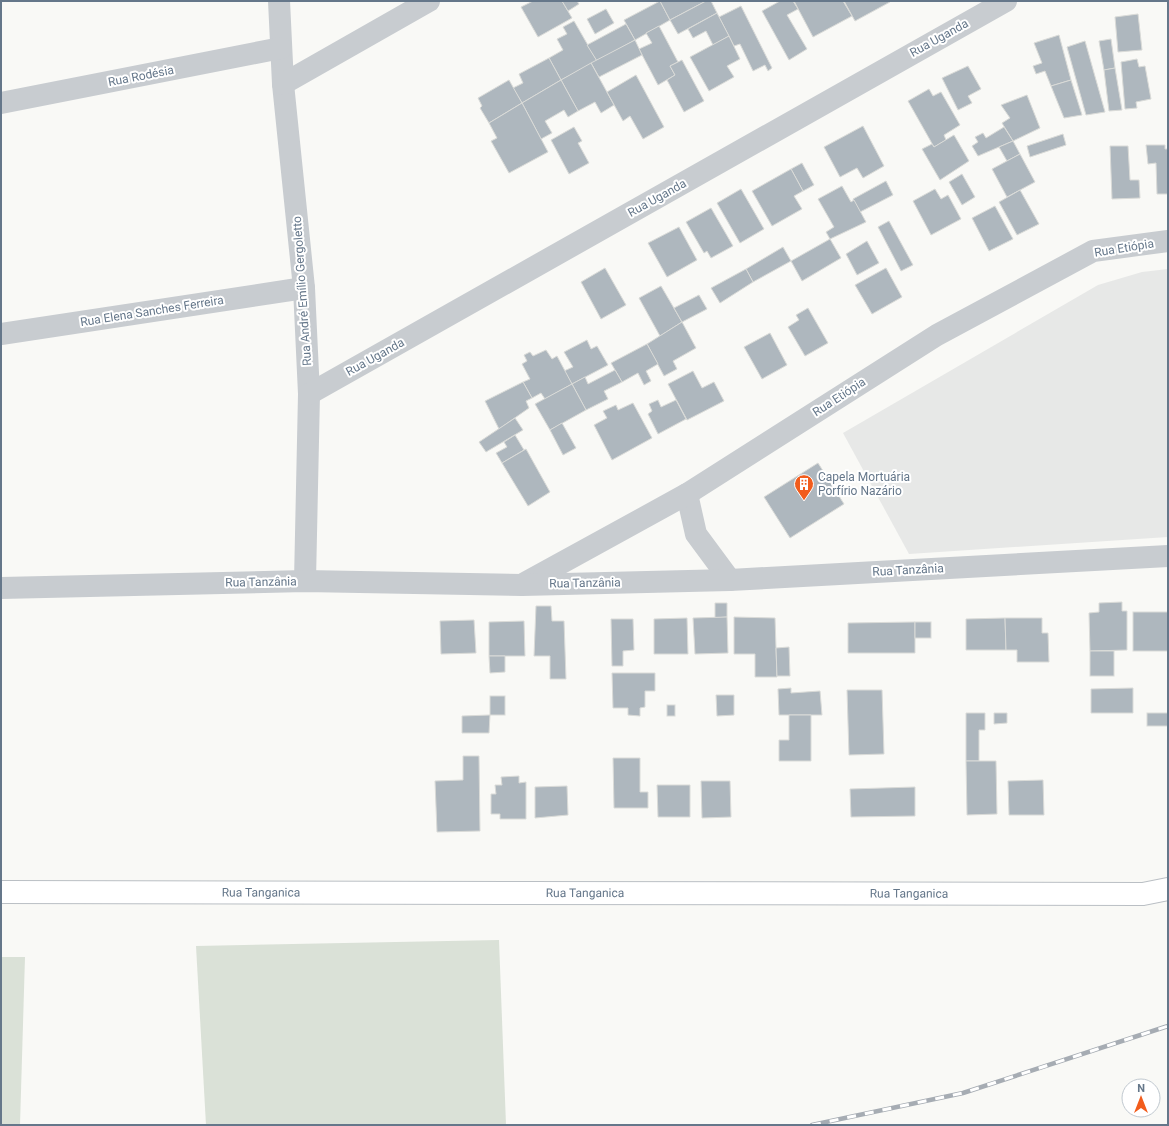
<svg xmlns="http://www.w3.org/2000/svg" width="1169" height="1126" font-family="Roboto,sans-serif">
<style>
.built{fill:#e7e8e7}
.green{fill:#dae1d7}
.building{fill:#aeb7be;stroke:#dadbd8}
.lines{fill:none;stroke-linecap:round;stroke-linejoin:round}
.secondary-casing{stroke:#babfc4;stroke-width:24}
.street{stroke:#c8ccd0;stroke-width:22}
.secondary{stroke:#fff;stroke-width:22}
.rail-casing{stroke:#a6acb3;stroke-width:4.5}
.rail{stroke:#fff;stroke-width:3;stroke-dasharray:9;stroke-linecap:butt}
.labels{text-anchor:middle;stroke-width:4;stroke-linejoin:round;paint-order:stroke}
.street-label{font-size:12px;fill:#65778a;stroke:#fff}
.poi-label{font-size:12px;fill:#65778a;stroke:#fff;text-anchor:start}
</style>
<rect width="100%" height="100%" fill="#f9f9f6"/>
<path class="built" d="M1168,269v268l-259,17 -66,-121 255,-148 44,-13z"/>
<g class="green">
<path d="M499,940l7,185h-300l-10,-179z"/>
<path d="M1,957h24l-5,168h-19z"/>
</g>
<g class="building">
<path d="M533,1h29l10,17 -34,19 -17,-30z"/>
<path d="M562,1h15l2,3 -11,7z"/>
<path d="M660,1l10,19 -35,20 -11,-20z"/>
<path d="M660,1h46l-36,19z"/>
<path d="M706,1h5l6,12 -39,21 -8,-14z"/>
<path d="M780,1h13l5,8 -11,6 20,34 -18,11 -27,-49z"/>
<path d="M794,1h49l9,15 -39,21z"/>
<path d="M844,1h45l1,1 -35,19z"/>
<path d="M741,6l31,62 -4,3 -3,-6 -12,6 -13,-27 -6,2 -15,-29z"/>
<path d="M606,9l8,14 -19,11 -8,-15z"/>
<path d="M717,13l12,23 -16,9 -7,-14 -13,7 -5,-9z"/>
<path d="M1138,14l4,36 -24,2 -3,-35z"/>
<path d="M574,21l23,40 -36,19 -12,-22 14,-8 -6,-11 10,-5 -4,-7z"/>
<path d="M626,24l9,16 -38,21 -10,-16z"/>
<path d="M659,26l19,36 -8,4 5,9 -17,10 -19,-36 13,-6 -6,-10z"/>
<path d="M1059,35l12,45 -20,6 -6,-15 -9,3 -3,-8 9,-3 -8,-20z"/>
<path d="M729,36l11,23 -13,7 7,11 -25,14 -19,-34z"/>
<path d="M1111,39l4,29 -11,2 -5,-29z"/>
<path d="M635,40l7,15 -43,22 -8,-14z"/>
<path d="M1085,41l20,71 -19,3 -19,-68z"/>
<path d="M549,58l12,22 -39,23 -9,-15 10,-5 -4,-9z"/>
<path d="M1137,59l2,8 6,-1 6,33 -15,3 1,6 -12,1 -4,-47z"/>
<path d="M682,60l22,41 -20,11 -17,-32 8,-5 -5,-9z"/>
<path d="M591,63l23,42 -13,8 -6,-11 -17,9 -17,-31z"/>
<path d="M968,66l13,23 -13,7 4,7 -14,7 -16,-32z"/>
<path d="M1115,68l7,42 -13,1 -5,-41z"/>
<path d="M636,75l28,52 -21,12 -13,-23 -7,5 -16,-29z"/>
<path d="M509,80l13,23 -33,20 -9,-15 2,-2 -4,-8z"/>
<path d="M561,80l17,31 -10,6 -4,-7 -19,11 7,12 -11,6 -19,-36z"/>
<path d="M1071,80l11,35 -18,3 -13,-32z"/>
<path d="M929,89l4,7 8,-4 19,33 -16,10 2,5 -12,7 -26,-46z"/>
<path d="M1027,95l13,33 -27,13 -11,-18 8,-5 -9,-13z"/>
<path d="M522,103l26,49 -39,21 -18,-32 6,-3 -8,-15z"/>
<path d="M863,126l21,40 -21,12 -6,-10 -17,9 -16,-30z"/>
<path d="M574,127l8,14 -4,2 11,20 -20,11 -18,-34z"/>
<path d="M1004,127l9,14 -35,15 -6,-10 6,-4 -3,-5 8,-4 3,5z"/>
<path d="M1063,134l3,11 -36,12 -3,-11z"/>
<path d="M954,135l15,26 -29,19 -18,-31 10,-5 2,3z"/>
<path d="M1013,141l7,13 -13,7 -8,-14z"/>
<path d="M1146,145h19v4h3v45h-11l-1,-31 -8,1z"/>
<path d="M1110,146h18l2,34h9l1,18 -28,1z"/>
<path d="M1020,154l15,28 -28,15 -15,-28z"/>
<path d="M802,163l12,22 -11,6 -12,-22z"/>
<path d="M791,169l12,22 -9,5 8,13 -30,17 -20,-35z"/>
<path d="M962,174l13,23 -13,8 -13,-23z"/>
<path d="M886,181l7,14 -33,17 -7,-13z"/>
<path d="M842,186l9,16 3,-2 12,22 -36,17 -4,-7 8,-5 -16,-28z"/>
<path d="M741,189l23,40 -24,14 -23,-40z"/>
<path d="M935,189l6,10 7,-4 13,24 -30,16 -18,-34z"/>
<path d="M1020,190l19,34 -22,11 -18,-33z"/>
<path d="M995,206l18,33 -24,12 -17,-33z"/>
<path d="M711,208l22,38 -22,12 -4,-7 -3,2 -18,-31z"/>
<path d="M889,221l24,44 -12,6 -23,-44z"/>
<path d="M679,227l18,33 -30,17 -19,-34z"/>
<path d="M830,239l11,19 -39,23 -11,-20z"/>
<path d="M867,241l12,22 -22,12 -11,-21z"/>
<path d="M783,247l8,14 -38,21 -7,-13z"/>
<path d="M605,268l21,37 -25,14 -20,-37z"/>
<path d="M886,268l16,29 -30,17 -17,-29z"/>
<path d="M746,269l7,13 -33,21 -9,-15z"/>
<path d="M661,286l21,36 -22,14 -21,-38z"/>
<path d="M699,295l8,14 -25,13 -8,-14z"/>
<path d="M808,308l20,35 -23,13 -17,-29 11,-7 -3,-5z"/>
<path d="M682,322l14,26 -23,13 4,8 -13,7 -17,-32z"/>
<path d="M770,333l17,32 -25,14 -18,-32z"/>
<path d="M587,340l4,9 6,-3 11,19 -36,19 -8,-13 9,-4 -9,-15z"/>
<path d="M647,344l11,20 -12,7 5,10 -7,4 -6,-12 -16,9 -11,-19z"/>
<path d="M546,350l6,9 5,-3 15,28 -27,15 -4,-6 -9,5 -9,-16 7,-3 -8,-15 5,-3 -3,-6 6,-3 3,4z"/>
<path d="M615,370l7,12 -18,9 4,8 -22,11 -14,-26 13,-7 3,7z"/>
<path d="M693,371l9,17 12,-6 10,19 -37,19 -19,-36z"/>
<path d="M523,382l9,16 -6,3 3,7 -30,21 -14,-28z"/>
<path d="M572,384l14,26 -36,20 -15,-26z"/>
<path d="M658,400l3,7 15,-7 10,19 -28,15 -10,-20 4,-3 -3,-7z"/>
<path d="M633,403l19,35 -40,22 -18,-35 13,-7 -4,-7 13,-6 2,5z"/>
<path d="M515,418l8,12 -37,22 -7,-10z"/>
<path d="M562,423l14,25 -13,7 -13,-25z"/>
<path d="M515,435l9,15 -22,13 -6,-10 11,-6 -3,-5z"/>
<path d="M526,449l24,43 -22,14 -26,-43z"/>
<path d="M818,463l26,41 -54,34 -26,-41z"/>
<path d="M1122,602v9h5v39l-37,1 -1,-38 10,-1v-9z"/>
<path d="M715,603h12v14l-12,1z"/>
<path d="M536,606h15l1,15h12l2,58h-16v-23h-16z"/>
<rect x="1133" y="612" width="35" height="39"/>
<path d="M727,617l1,36 -33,1 -2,-36z"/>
<path d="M734,617l41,1 2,59h-22v-23h-21z"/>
<path d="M687,618l1,36h-34v-35z"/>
<path d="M1005,618l1,32h-40v-31z"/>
<path d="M1005,618h37v15h6l1,29h-32v-12h-11z"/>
<path d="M611,619h22l1,31 -11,1v15h-11z"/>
<path d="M474,620l2,33 -35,1 -1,-33z"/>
<path d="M524,621l1,35h-36v-34z"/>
<path d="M915,622v31h-67v-30z"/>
<rect x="915" y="622" width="16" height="16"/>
<path d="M789,647l1,29h-13l-1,-28z"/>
<rect x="1090" y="651" width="24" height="25"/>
<path d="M489,656h16v16l-15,1z"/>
<path d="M612,673h43v18h-10v16l-5,1v8l-12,-1v-7h-15z"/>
<path d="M791,688v5l29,-2 2,24h-43l-1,-26z"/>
<path d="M1133,688v25h-42v-24z"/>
<path d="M847,690h35l2,64 -35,1z"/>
<path d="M716,695h18v20l-17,1z"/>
<rect x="490" y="696" width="15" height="19"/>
<rect x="667" y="705" width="8" height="11"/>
<path d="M966,713h19v17h-6v31h-13z"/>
<path d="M994,713h13v10l-13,1z"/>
<rect x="1147" y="713" width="21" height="13"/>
<path d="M490,715l-1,18h-27v-17z"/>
<path d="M789,715h22v46h-32v-21h10z"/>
<path d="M463,756h16l1,75 -43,1 -2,-51 28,-1z"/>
<path d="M613,758h27v34h8v16h-34z"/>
<path d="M966,761h30l1,53 -30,1z"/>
<path d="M519,776v7l7,-1v37h-26v-5h-9v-20h5l-1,-9h7l-1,-8z"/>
<path d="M1043,780l1,35h-35l-1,-34z"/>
<path d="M701,781h29l1,36 -29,1z"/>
<path d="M657,785h33v32h-32z"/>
<path d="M567,786l1,29 -33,3v-31z"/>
<path d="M915,787v29l-64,1 -1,-28z"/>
</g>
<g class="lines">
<g class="secondary-casing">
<g id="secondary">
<path id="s1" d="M1,892l1142,2 25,-5"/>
</g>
</g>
<g class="street">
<path d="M279,1l4,83 21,204 5,106 -4,187"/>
<path d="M283,84l146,-83"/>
<path d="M1,103l280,-55"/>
<path d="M1,334l303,-46"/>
<path d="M309,394l697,-393"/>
<path d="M687,494l9,40 34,46"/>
<path d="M525,583l162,-89 250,-159 156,-84 75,-10"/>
<path d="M1,588l304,-7 217,4 208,-5 438,-24"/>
</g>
<use href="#secondary" class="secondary"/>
<g class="rail-casing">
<path id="rail" d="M812,1125l151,-32 205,-67"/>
</g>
<use href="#rail" class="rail"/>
</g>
<defs>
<g id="building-pin" transform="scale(1)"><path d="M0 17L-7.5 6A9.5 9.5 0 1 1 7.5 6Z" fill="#f25c1c" stroke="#fff"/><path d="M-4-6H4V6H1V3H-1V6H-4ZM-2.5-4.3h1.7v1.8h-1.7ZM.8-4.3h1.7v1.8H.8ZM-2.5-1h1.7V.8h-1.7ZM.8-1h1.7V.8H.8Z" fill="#fff"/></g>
</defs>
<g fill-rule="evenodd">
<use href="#building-pin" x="804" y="484"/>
</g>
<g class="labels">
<g class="street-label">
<text transform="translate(939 38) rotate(-29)" y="4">Rua Uganda</text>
<text transform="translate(141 76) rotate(-11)" y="4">Rua Rodésia</text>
<text transform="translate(657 198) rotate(-29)" y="4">Rua Uganda</text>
<text transform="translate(1124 248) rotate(-9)" y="4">Rua Etiópia</text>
<text transform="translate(302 291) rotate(-94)" y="4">Rua André Emílio Gergoletto</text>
<text transform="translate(152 311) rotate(-9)" y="4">Rua Elena Sanches Ferreira</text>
<text transform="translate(375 357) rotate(-29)" y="4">Rua Uganda</text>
<text transform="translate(839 397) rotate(-33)" y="4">Rua Etiópia</text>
<text transform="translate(908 570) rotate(-3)" y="4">Rua Tanzânia</text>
<text transform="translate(261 582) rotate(-1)" y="4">Rua Tanzânia</text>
<text transform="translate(585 583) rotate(-1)" y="4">Rua Tanzânia</text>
<text dy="4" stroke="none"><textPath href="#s1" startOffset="260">Rua Tanganica</textPath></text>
<text dy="4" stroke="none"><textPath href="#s1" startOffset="584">Rua Tanganica</textPath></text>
<text dy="4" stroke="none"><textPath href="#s1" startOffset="908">Rua Tanganica</textPath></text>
</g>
<g class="poi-label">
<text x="818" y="481">Capela Mortuária<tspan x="818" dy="14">Porfírio Nazário</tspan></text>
</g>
</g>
<rect width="1169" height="1126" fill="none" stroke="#65778a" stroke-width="4"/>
<g transform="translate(1141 1098)"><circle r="19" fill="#ffffff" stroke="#c1c9d0"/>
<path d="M0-3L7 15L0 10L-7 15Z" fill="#f25c1c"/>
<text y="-6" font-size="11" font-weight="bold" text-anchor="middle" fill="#65778a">N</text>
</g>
</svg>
